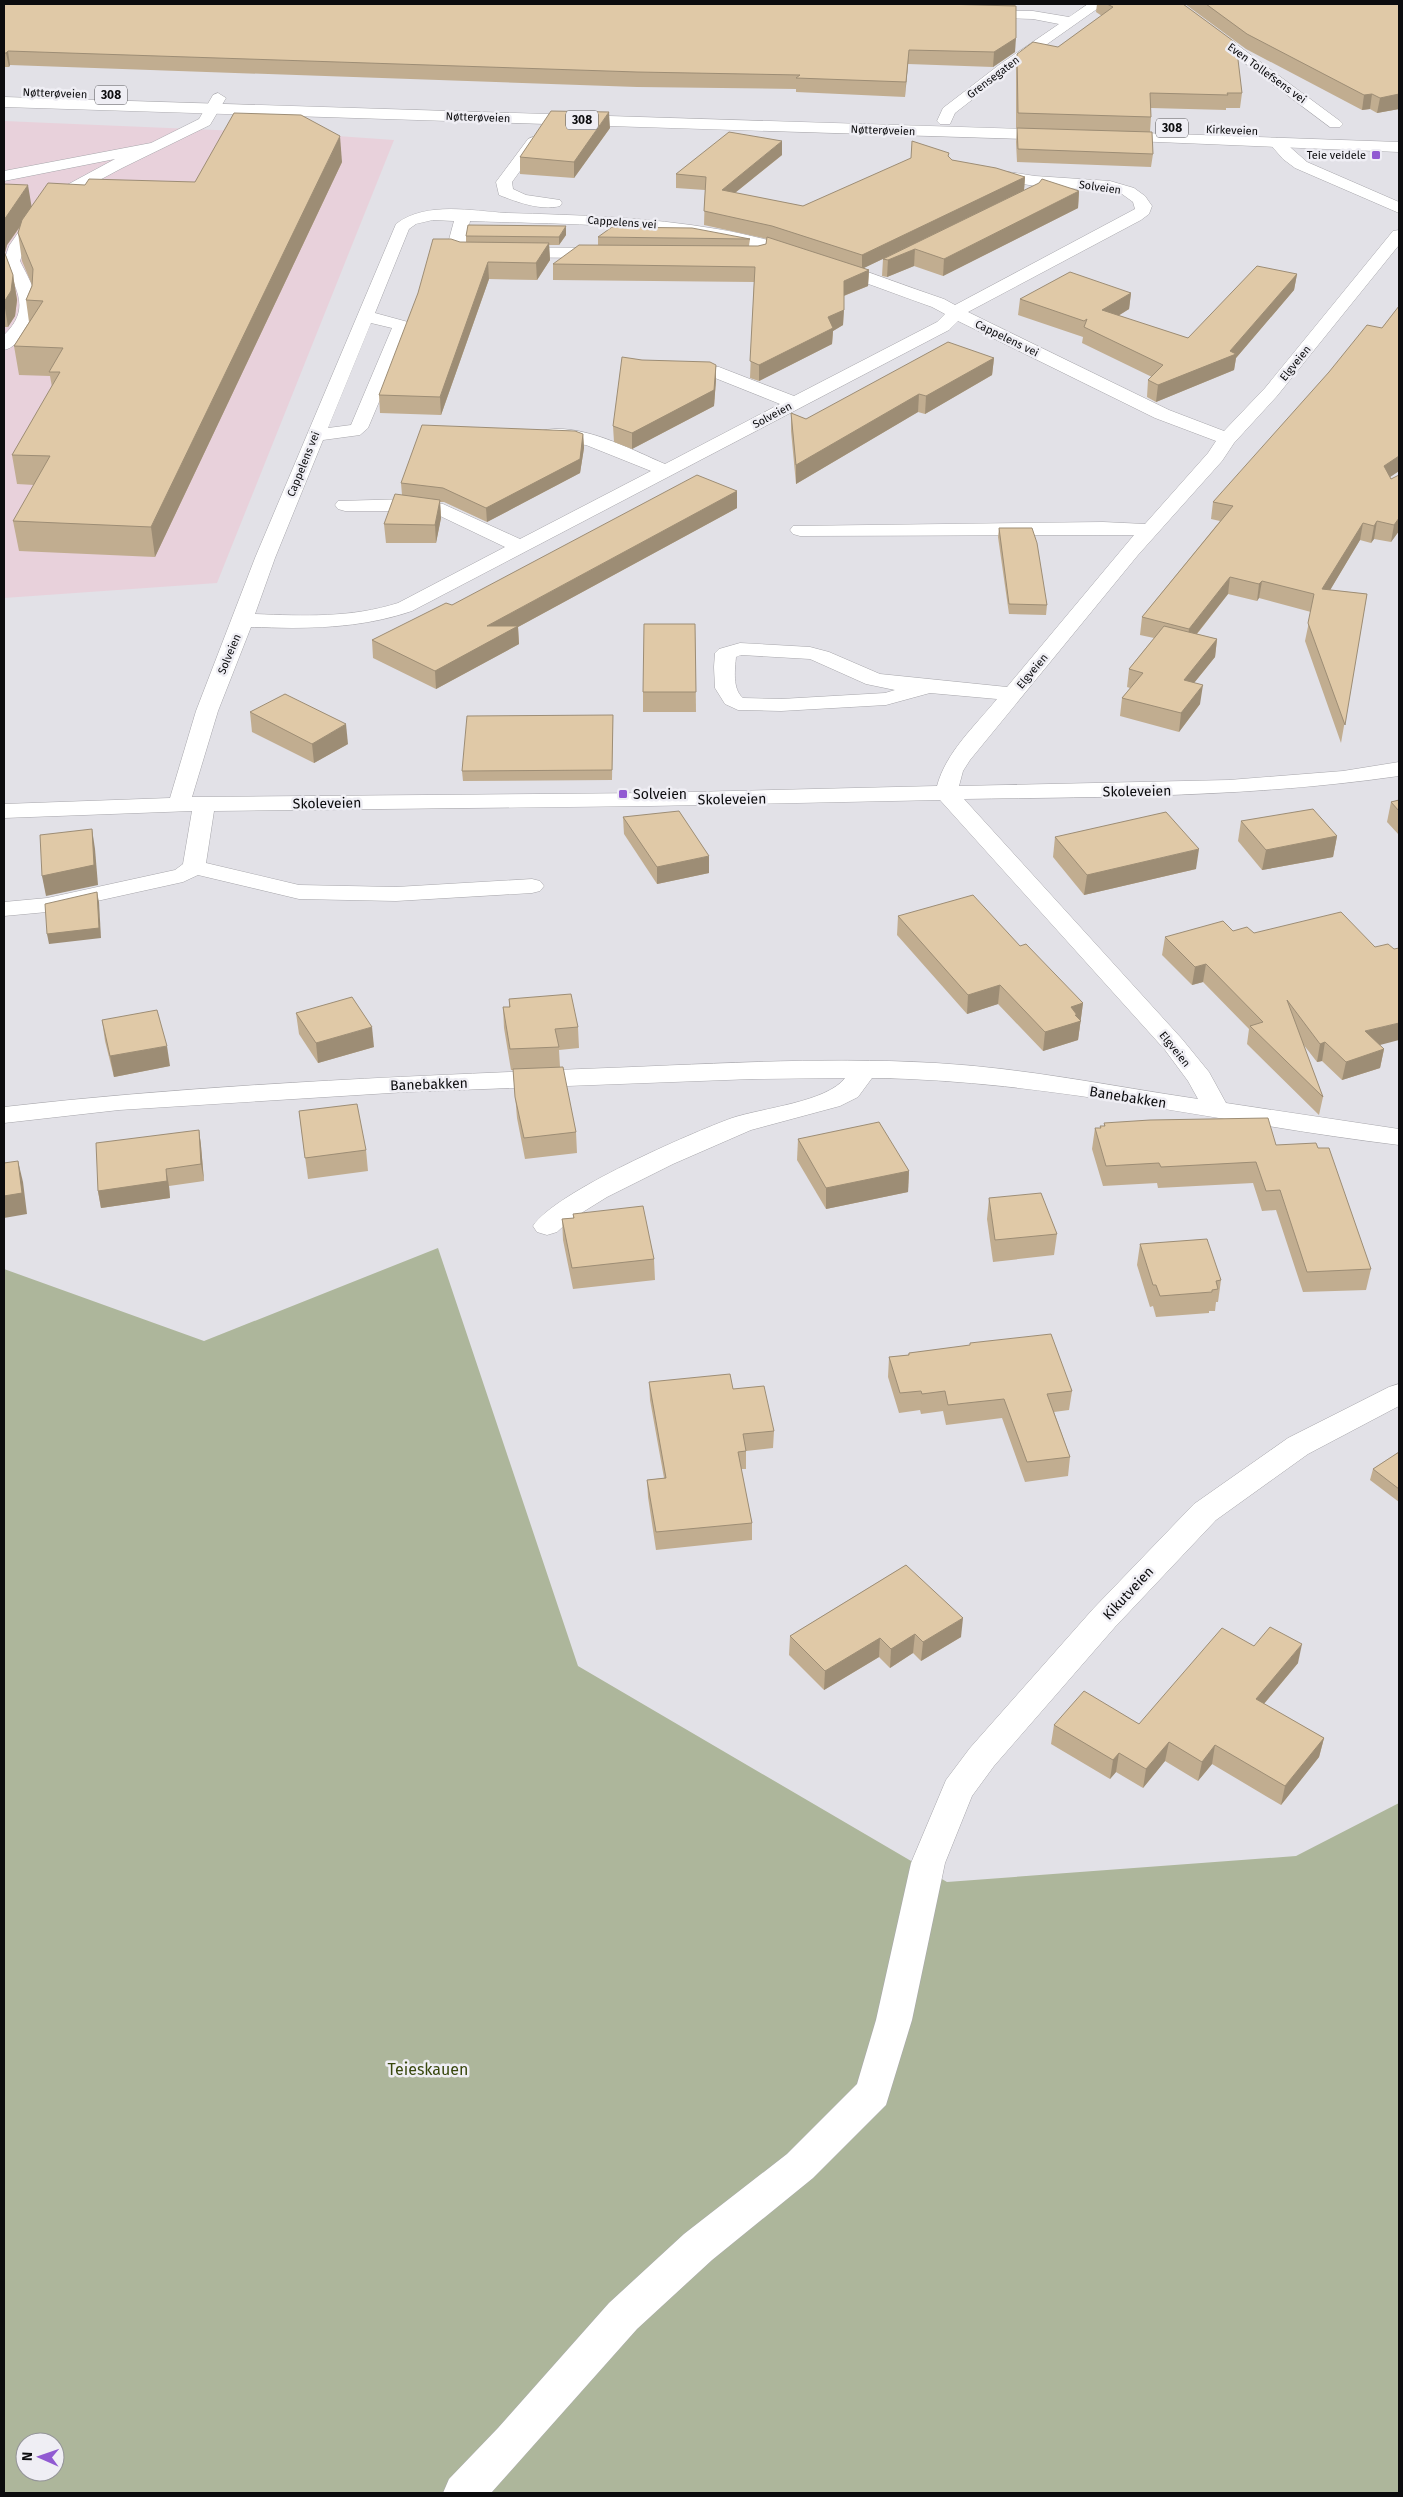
<svg xmlns="http://www.w3.org/2000/svg" width="1403" height="2497" font-family="'Fira Sans',sans-serif">
<style>
.industrial{fill:#e8d1db}
.green{fill:#adb69b;fill-rule:evenodd}
.lines{fill:none;stroke-linecap:round;stroke-linejoin:round}
.minor-casing{stroke:#a7a6ab;stroke-width:1}
.major-casing{stroke:#a7a6ab;stroke-width:1}
.minor{fill:#fff;fill-rule:evenodd}
.major{fill:#fff;fill-rule:evenodd}
.wall{fill:#c1ad90}
.shaded-wall{fill:#9d8d75}
.building{fill:#e0c9a7;stroke:#9d8d75}
.poi-dot{fill:#915ad2;stroke:#efeef4;stroke-width:2}
.labels{text-anchor:middle;stroke-width:5;stroke-linejoin:round;paint-order:stroke}
.far-street-label{font-size:11px;fill:#0c0c0e;stroke:#efeef4}
.far-poi-label{font-size:11px;fill:#0c0c0e;stroke:#efeef4;text-anchor:end}
.shield{fill:#efeef4;stroke:#505053;stroke-width:1}
.shield-label{font-size:12px;font-weight:bold;fill:#0c0c0e}
.street-label{font-size:14px;fill:#0c0c0e;stroke:#efeef4}
.poi-label{font-size:14px;fill:#0c0c0e;stroke:#efeef4;text-anchor:start}
.near-park-label{font-size:16px;fill:#38470d;stroke:#efeef4}
</style>
<rect width="100%" height="100%" fill="#e2e1e7"/>
<path class="industrial" d="M4,121l305,13 85,6 -177,443 -213,15z"/>
<path class="green" d="M438,1248l140,418 369,216 349,-26 103,-53v690h-1395v-1224l200,72zM25,2442h30v30h-30z"/>
<g class="lines">
<g class="minor-casing">
<g id="minor">
<path d="M1088,4h16l-95,67 -54,42 -5,11h-10l-3,-3 6,-13 56,-43 60,-41 -26,-5 -55,-2 -7,-4 2,-3 60,1 36,6z"/>
<path d="M1166,4h16l158,117 3,3 -3,3h-10z"/>
<path d="M218,93l8,5 -16,27 -88,43 -69,37 -28,41 -5,15c14,28 26,44 5,72 -6,8 -12,15 -21,17v-15c27,-26 13,-44 0,-74l5,-15 32,-47 74,-40 -111,22v-10l147,-28 48,-24 14,-24z"/>
<path d="M533,137l8,5 -29,40 1,7 13,6 34,5 2,3 -2,3c-19,5 -43,-4 -61,-11l-3,-13 32,-43z"/>
<path d="M1277,138l5,2 25,22 92,40v11l-104,-45 -12,-9 -14,-16z"/>
<path d="M989,169l46,7 75,5 24,7 11,8 7,10 -3,8 -8,6 -173,92 201,98 55,21 41,-43 128,-157 6,-1v15l-122,151 -43,47 -12,18 -84,94 -168,205 -7,11 -4,15 270,-6 114,-9 56,-9v14c-145,21 -289,21 -435,23l218,240 27,33 17,31 173,26v16c-175,-21 -350,-65 -527,-67l-14,19 -18,9 -89,24 -78,34 -66,33 -37,23 -13,12 -10,3 -10,-3 -4,-6c22,-34 158,-93 199,-108 30,-10 95,-16 113,-40l-92,1 -347,13 -287,18 -115,13v-16c192,-22 384,-30 577,-38 117,-4 237,-13 355,-6 88,5 175,23 262,36l-10,-18 -23,-31 -225,-250 -290,6 -436,5 -8,52 93,22 97,2 136,-8 8,2 4,5 -4,5 -8,2 -136,8 -97,-2 -101,-24 -15,7 -136,30 -43,4v-14l43,-4 128,-28 8,-6 9,-53 -188,7v-14l166,-6 26,-87 59,-153 141,-334c30,-23 76,-13 110,-11 71,2 141,4 211,16 78,13 153,45 227,70l11,6 180,-96 -2,-7 -11,-8 -13,-3 -74,-5 -52,-9 -2,-3zM433,220l21,1 -7,26 8,9 6,1 144,1 6,-1 2,-4 -2,-4 -6,-1 -140,-1 5,-26c83,3 168,2 249,18 73,15 143,43 213,68l13,7 -8,8 -143,74 -75,-29 -41,-3 -6,1 -3,4 3,4 38,3 70,28 -115,60c-35,-15 -86,-43 -125,-33l-2,4 2,4 46,6 65,26 -131,68 -77,-35 -34,-5 -71,2 -3,4 3,4 7,2h64l29,4 67,32 -107,56c-47,15 -94,13 -143,11l20,-56 48,-118 37,-5 8,-7 43,-102 -3,-4 -33,-9 34,-84 7,-5zM958,321l197,97 61,23 -8,12 -63,71 -42,-2 -310,4 -3,4 3,4 7,2 334,-1 -127,152 -127,-13 -51,-22 -19,-5 -70,-4 -21,6 -4,4 -1,14 1,21 10,16 13,6 43,1 105,-6 44,-12 67,6c-22,27 -51,53 -60,87l-287,7 -458,4 26,-86 33,-84c55,2 108,2 161,-16l537,-281zM371,323l21,5 -41,97 -23,3zM741,655l69,4 56,25 29,6 -10,3 -104,6 -38,-1c-11,-9 -8,-29 -7,-41z"/>
<path d="M1399,1384v22l-91,48 -92,66 -101,107 -121,139 -22,30 -27,67 -33,157 -26,85 -73,73 -101,82 -75,69 -146,164h-48l6,-14 49,-51 111,-125 75,-69 103,-80 70,-70 19,-64 35,-157 35,-83 24,-32 123,-139 101,-105 94,-66 101,-51z"/>
</g>
</g>
<g class="major-casing">
<g id="major">
<path d="M4,97l1050,33 8,5 -8,5 -1050,-33z"/>
<path d="M1115,132l284,10v10l-289,-12 -3,-3 3,-3z"/>
</g>
</g>
<use href="#minor" class="minor"/>
<use href="#major" class="major"/>
</g>
<g class="wall">
<path d="M4,4h1011v48l-22,15 -85,-3 -3,33 -109,-5v-3l-159,-2 -627,-22 -1,2h-5z"/>
<path d="M1097,4h86l59,89 -2,15h-14v2l-75,-2v9l-1,15 3,22 -2,13 -134,-5 -1,-20 1,-14h-1v-60l1,-14 41,-7 44,-31 -6,-4z"/>
<path d="M1185,4h214v105l-22,4 -7,-4 -8,1 -116,-61z"/>
<path d="M610,128l-36,50 -54,-4v-17z"/>
<path d="M782,155l-47,38 68,13 146,-49 3,3 73,17 -1,13 55,1 -1,17 -135,68 -29,-10 -27,11 -5,-1 1,-17 -20,9 6,2 -1,16 -24,10 -1,29 -10,6 -1,13 -73,37 -9,-3 4,-96 -201,-2v-16l45,-19v-8l152,2 -1,7h9l8,-2 1,-5 -63,-14 1,-35 -29,-2v-14z"/>
<path d="M342,162l-187,395 -136,-6 -6,-30 21,-36 -17,-1 -5,-29 40,-68 -2,-11 -31,-1 -5,-29 15,-24 -3,-22 6,-15 -10,-24 -4,-28 2,-6 -13,18 -2,8 8,22 4,25 -2,16 -7,11h-4v-143l27,23 54,-22 110,-3z"/>
<path d="M566,235l-7,10h-10l1,15 -13,20 -48,-1 -48,136 -61,-2 -1,-18 81,-153h6v-6z"/>
<path d="M1297,274l-3,16 -58,68 -2,12 -78,32 -9,-5 1,-17 4,-3 -70,-34 1,-6 -65,-22 2,-16 111,-6 -2,16 -11,7 70,22z"/>
<path d="M1399,306v165l-9,6 9,54 -8,11 -17,-3 -3,4 -11,-3 -30,50 37,4 -26,149 -36,-102 6,-29 -52,-14 -2,3 -29,-7 -31,40 20,5 -2,18 -21,26 6,21 -21,28 -59,-16 2,-18 8,-10 -3,-1 2,-18 25,-31 -14,-3 2,-18 78,-96 -9,-2 2,-17 169,-174z"/>
<path d="M994,358l-2,17 -67,39 -7,-2 -122,72 -5,-53v-18l15,6z"/>
<path d="M716,380l-2,26 -82,43 -18,-7 -1,-16z"/>
<path d="M583,434l1,14 -4,25 -93,49 -43,-20h-4l1,16 -5,25h-50l-2,-19 18,-29 -1,-12z"/>
<path d="M737,491v17l-219,119 1,17 -83,45 -63,-31 -1,-18 80,-35z"/>
<path d="M999,528l48,77 -1,10 -37,-1 -11,-77z"/>
<path d="M695,624l1,88h-53v-20z"/>
<path d="M250,712l98,32 -34,19 -62,-31z"/>
<path d="M613,715l-1,65 -149,1 -1,-10z"/>
<path d="M1399,800v35l-12,-13 4,-20z"/>
<path d="M623,817l86,56 -52,11 -33,-50z"/>
<path d="M1241,821l96,15 -4,21 -71,13 -24,-29z"/>
<path d="M1055,837l141,32 -112,26 -31,-38z"/>
<path d="M898,916l122,30 63,57 -5,37 -35,11 -45,-47 -31,10 -70,-79z"/>
<path d="M1233,931l151,118 -4,19 -38,12 -20,-19 -5,1 -14,-18 20,53 -4,18 -72,-71 2,-15 -46,-47 -11,3 -30,-30 3,-18z"/>
<path d="M509,999l69,28 1,21 -20,2 1,17 16,65 1,21 -52,6 -8,-41 -4,-48h-2l-7,-42 -1,-21h6z"/>
<path d="M296,1013l78,34 -56,16 -19,-29z"/>
<path d="M102,1020l68,46 -56,11 -9,-36z"/>
<path d="M299,1111l67,39 2,21 -60,8z"/>
<path d="M1104,1123l172,22 42,3 53,121 -5,21 -63,2 -27,-82 -14,1 -9,-28 -95,5 -1,-5 -54,3 -11,-37 3,-21h5v-2h4z"/>
<path d="M199,1130l2,16 3,35 -35,5 1,12 -69,10 -3,-17z"/>
<path d="M798,1139l111,32 -1,21 -82,17 -29,-49z"/>
<path d="M989,1198l68,36 -3,21 -61,7 -6,-43z"/>
<path d="M573,1214l81,45 1,21 -82,9 -10,-49 -1,-21 11,-1z"/>
<path d="M1140,1244l81,36 -3,22h-2l-1,9h-6v2l-53,4 -3,-11 -3,1 -13,-42z"/>
<path d="M970,1343l102,48 -3,19 -15,2 16,45 -2,19 -43,6 -23,-64 -56,7 -3,-14 -22,3 -1,-4 -21,3 -11,-36 1,-20 19,-2 1,-2 61,-7z"/>
<path d="M649,1382l84,7 41,42 -1,17 -27,3v18h-5l11,54v17l-96,10 -8,-53 -1,-17 17,-2 -14,-78z"/>
<path d="M1399,1452v50l-29,-22 3,-11z"/>
<path d="M906,1565l55,72 -40,24 -8,-8 -23,15 -11,-11 -55,33 -35,-35 1,-19z"/>
<path d="M1254,1646l44,17 -34,41 60,34 -5,19 -38,48 -69,-41 -14,17 -33,-20 -22,27 -27,-16 -6,7 -59,-35 3,-19 85,-1z"/>
</g>
<g class="shaded-wall">
<path d="M1016,38l-1,14 -22,15 1,-15z"/>
<path d="M909,50l-1,14 -3,33 1,-15z"/>
<path d="M8,51l2,14 -1,2 -3,-14z"/>
<path d="M1372,94l-2,15 -8,1 2,-15z"/>
<path d="M1399,94v15l-22,4 3,-15z"/>
<path d="M609,112l1,16 -36,50v-16z"/>
<path d="M340,136l2,26 -187,395 -4,-30z"/>
<path d="M782,141v14l-61,49 1,-14z"/>
<path d="M1025,177l-1,13 -162,79v-14z"/>
<path d="M28,185l4,24 -25,36 -3,11v-36z"/>
<path d="M1079,191l-1,17 -135,68 1,-17z"/>
<path d="M566,226v9l-7,10v-8z"/>
<path d="M549,243l1,17 -13,20 -1,-17z"/>
<path d="M915,249l-1,17 -27,11 1,-17z"/>
<path d="M488,262l1,17 -48,136 -1,-18z"/>
<path d="M869,270l-1,16 -25,10 1,-15z"/>
<path d="M1297,274l-3,16 -58,68 -2,12 -78,32 2,-17 72,-34z"/>
<path d="M13,275l4,25 -2,16 -7,11 -4,-25z"/>
<path d="M1131,293l-2,16 -29,18 2,-17z"/>
<path d="M844,310l-1,15 -10,6 -1,13 -73,37v-16l69,-48z"/>
<path d="M994,358l-2,17 -67,39 1,-18z"/>
<path d="M716,365v15l-2,26 -82,43v-16z"/>
<path d="M919,394l-1,18 -122,72v-19z"/>
<path d="M583,434l1,14 -4,25 -93,49 -1,-14z"/>
<path d="M1399,456v15l-18,12 3,-17z"/>
<path d="M737,491v17l-219,119 1,17 -83,45 -1,-18 52,-45z"/>
<path d="M440,500l1,18 -5,25 -1,-18z"/>
<path d="M1399,518v13l-8,11 3,-17z"/>
<path d="M1377,521l-3,18 -3,4 3,-17z"/>
<path d="M1363,523l-3,17 -40,67 2,-18z"/>
<path d="M1230,577l-2,17 -41,52 2,-17z"/>
<path d="M1262,581l-3,17 -2,3 2,-17z"/>
<path d="M1217,639l-2,18 -34,42 3,-19z"/>
<path d="M1203,685l-3,19 -21,28 2,-19z"/>
<path d="M346,724l2,20 -34,19 -2,-19z"/>
<path d="M92,829l3,20 3,36 -52,11 -4,-20z"/>
<path d="M1337,836l-4,21 -71,13 4,-20z"/>
<path d="M1199,849l-3,20 -112,26 3,-20z"/>
<path d="M709,856v17l-52,11v-17z"/>
<path d="M97,892l2,10 2,36 -52,6 -2,-10z"/>
<path d="M1206,964l-3,18 -11,3 3,-18z"/>
<path d="M1000,985l-2,19 -31,10 1,-19z"/>
<path d="M1083,1003l-5,37 -35,11 2,-19 26,-25z"/>
<path d="M1399,1023v17l-38,10 4,-19z"/>
<path d="M372,1027l2,20 -56,16 -2,-20z"/>
<path d="M1325,1042l-3,19 -5,1 3,-18z"/>
<path d="M167,1046l3,20 -56,11 -4,-21z"/>
<path d="M1384,1049l-4,19 -38,12 4,-18z"/>
<path d="M199,1130l2,16 3,35 -3,-17z"/>
<path d="M18,1161l5,21 4,32 -23,4v-22z"/>
<path d="M166,1169l3,17 1,12 -69,10 -3,-17z"/>
<path d="M909,1171l-1,21 -82,17v-21z"/>
<path d="M963,1618l-2,19 -40,24 2,-19z"/>
<path d="M915,1634l-2,19 -23,15 1,-19z"/>
<path d="M880,1638l-1,19 -55,33 1,-19z"/>
<path d="M1302,1644l-4,19 -46,55 4,-19z"/>
<path d="M1324,1738l-5,19 -38,48 4,-19z"/>
<path d="M1169,1742l-4,19 -22,27 3,-19z"/>
<path d="M1215,1745l-3,19 -14,17 4,-19z"/>
<path d="M1119,1753l-3,19 -6,7 3,-19z"/>
</g>
<g class="building">
<path d="M4,4h937l75,2v32l-22,14 -85,-2 -3,32 -110,-4 4,-3 -163,-3 -629,-21 -2,2h-2z"/>
<path d="M1107,4h76l53,39 6,50h-15l1,2 -78,-2 1,24 -133,-4 -1,-59 16,-12 25,5 55,-40z"/>
<path d="M1206,4h193v90l-19,4 -8,-4 -8,1 -117,-61z"/>
<path d="M551,111l58,1 -35,50 -54,-5z"/>
<path d="M234,113l67,2 39,21 -189,391 -138,-6 37,-65 -38,-1 48,-83h-11l14,-24 -49,-2 29,-45 -17,-1 6,-14 1,-17 -15,-36 4,-13 26,-37 37,2 4,-6 106,3z"/>
<path d="M1017,128l135,4 1,22 -135,-5z"/>
<path d="M729,132l53,9 -60,49 81,16 108,-48 1,-17 37,12 -1,3 4,4 44,8 29,9 -163,78 -90,-29 -68,-15 2,-34 -30,-3z"/>
<path d="M1042,179l37,12 -135,68 -29,-10 -27,11 -5,-1 156,-76z"/>
<path d="M4,184l24,1 -24,35z"/>
<path d="M468,225l98,1 -7,11 -93,-1z"/>
<path d="M612,227l80,1 58,11 -152,-2z"/>
<path d="M767,237l102,33 -25,11v29l-16,7 5,11 -74,37 -9,-4 5,-94 -202,-3 26,-19 179,1 8,-2z"/>
<path d="M433,239h18l9,3 89,1 -13,20 -48,-1 -48,135 -61,-2 39,-102z"/>
<path d="M4,251l9,24 -2,16 -7,11z"/>
<path d="M1257,266l40,8 -67,77 6,3 -78,31 -10,-5 15,-15 -79,-38 3,-8 -3,2 -64,-22 50,-27 61,21 -29,17 86,28z"/>
<path d="M1399,306v150l-15,10 7,13 8,-4v43l-5,7 -17,-4 -3,5 -11,-3 -41,66 45,5 -22,131 -37,-102 6,-29 -52,-13 -3,3 -29,-7 -41,52 -47,-12 91,-111 -20,-4 116,-130 38,-47 15,3z"/>
<path d="M948,342l46,16 -68,38 -7,-2 -123,71 -5,-52 15,6z"/>
<path d="M622,357l20,3 68,2 6,3 -2,25 -82,43 -19,-7z"/>
<path d="M422,425l153,6 8,3 -3,25 -94,49 -43,-20 -42,-5z"/>
<path d="M697,475l40,16 -250,135h31l-83,45 -63,-31 74,-37 6,2z"/>
<path d="M395,494l45,6 -5,25 -51,-1z"/>
<path d="M999,528h33l5,15 10,62 -38,-1z"/>
<path d="M644,624h51l1,68h-53z"/>
<path d="M1164,626l53,13 -33,41 19,5 -22,28 -59,-15 21,-25 -14,-4z"/>
<path d="M285,694l61,30 -34,20 -62,-32z"/>
<path d="M613,715l-1,55 -150,1 5,-55z"/>
<path d="M1399,800v11l-8,-9z"/>
<path d="M1313,809l24,27 -71,14 -25,-29z"/>
<path d="M679,811l30,45 -52,11 -34,-50z"/>
<path d="M1166,812l33,37 -112,26 -32,-38z"/>
<path d="M92,829l2,36 -52,11 -2,-41z"/>
<path d="M97,892l2,36 -52,6 -2,-30z"/>
<path d="M973,895l47,51 6,-2 57,59 -12,4 6,8h-2l6,6 -36,11 -45,-47 -32,10 -70,-79z"/>
<path d="M1341,912l34,35 13,-3 6,5 5,-1v75l-34,8 19,18 -38,13 -21,-20 -5,2 -33,-44 36,97 -73,-71 13,-4 -57,-58 -11,3 -30,-30 58,-16 10,10 14,-4 7,6z"/>
<path d="M571,994l7,33 -23,2 4,18 -49,2 -7,-42h7l-1,-8z"/>
<path d="M352,997l20,30 -56,16 -20,-30z"/>
<path d="M157,1010l10,36 -57,10 -8,-36z"/>
<path d="M563,1067l13,65 -52,6 -9,-41 -2,-28z"/>
<path d="M357,1104l9,46 -61,8 -6,-47z"/>
<path d="M1268,1118l8,27 40,-2 2,5h11l42,121 -64,3 -27,-82 -14,1 -10,-29 -95,5 -2,-4 -53,3 -11,-38h6l-1,-2h5l-1,-3 46,-3z"/>
<path d="M879,1122l30,49 -83,17 -28,-49z"/>
<path d="M199,1130l2,34 -35,5 1,12 -69,10 -2,-48z"/>
<path d="M18,1161l4,32 -18,3v-33z"/>
<path d="M1041,1193l16,41 -62,6 -6,-42z"/>
<path d="M643,1206l11,53 -82,9 -10,-49 12,-1 -1,-4z"/>
<path d="M1207,1239l14,41 -5,1 2,8 -6,1v2l-52,4 -4,-11h-3l-13,-41z"/>
<path d="M1051,1334l21,57 -25,3 23,63 -43,5 -23,-63 -56,6 -3,-14 -23,3 -1,-3 -21,2 -11,-36 20,-2v-2l61,-8v-2z"/>
<path d="M730,1374l3,15 31,-3 10,45 -31,3 3,17 -8,1 14,71 -96,9 -9,-52 19,-2 -17,-96z"/>
<path d="M1399,1452v37l-26,-20z"/>
<path d="M906,1565l57,53 -40,24 -8,-8 -24,15 -11,-11 -55,33 -35,-35z"/>
<path d="M1270,1627l32,17 -46,55 68,39 -39,48 -70,-41 -13,17 -33,-20 -23,27 -27,-16 -6,7 -59,-35 30,-34 55,33 83,-96 32,18z"/>
</g>
<g class="poi-dot">
<rect x="1371" y="150" width="10" height="10" rx="2.5"/>
<rect x="618" y="789" width="10" height="10" rx="2.5"/>
</g>
<g class="labels">
<g class="far-street-label">
<text transform="translate(1267 73) rotate(36)" y="4">Even Tollefsens vei</text>
<text transform="translate(993 77) rotate(-37)" y="4">Grensegaten</text>
<text transform="translate(55 93) rotate(2)" y="4">Nøtterøveien</text>
<text transform="translate(478 117) rotate(2)" y="4">Nøtterøveien</text>
<text transform="translate(883 130) rotate(2)" y="4">Nøtterøveien</text>
<text transform="translate(1232 130) rotate(2)" y="4">Kirkeveien</text>
<text transform="translate(1100 187) rotate(8)" y="4">Solveien</text>
<text transform="translate(622 222) rotate(4)" y="4">Cappelens vei</text>
<text transform="translate(1007 338) rotate(26)" y="4">Cappelens vei</text>
<text transform="translate(1295 363) rotate(-51)" y="4">Elgveien</text>
<text transform="translate(772 415) rotate(-28)" y="4">Solveien</text>
<text transform="translate(303 464) rotate(-68)" y="4">Cappelens vei</text>
<text transform="translate(229 654) rotate(-67)" y="4">Solveien</text>
<text transform="translate(1032 671) rotate(-50)" y="4">Elgveien</text>
<text transform="translate(1175 1049) rotate(51)" y="4">Elgveien</text>
</g>
<g class="far-poi-label">
<text x="1366" y="159">Teie veidele</text>
</g>
<g class="shield">
<rect x="95" y="85.5" width="32" height="19" rx="4"/>
<rect x="566" y="110.5" width="32" height="19" rx="4"/>
<rect x="1156" y="118.5" width="32" height="19" rx="4"/>
</g>
<g class="shield-label">
<text x="111" y="99">308</text>
<text x="582" y="124">308</text>
<text x="1172" y="132">308</text>
</g>
<g class="street-label">
<text transform="translate(1137 791) rotate(-1)" y="5">Skoleveien</text>
<text transform="translate(732 799) rotate(-1)" y="5">Skoleveien</text>
<text transform="translate(327 803) rotate(-1)" y="5">Skoleveien</text>
<text transform="translate(429 1084) rotate(-2)" y="5">Banebakken</text>
<text transform="translate(1128 1097) rotate(9)" y="5">Banebakken</text>
<text transform="translate(1128 1593) rotate(-47)" y="5">Kikutveien</text>
</g>
<g class="poi-label">
<text x="633" y="799">Solveien</text>
</g>
<g class="near-park-label">
<text x="428" y="2075">Teieskauen</text>
</g>
</g>
<rect width="1403" height="2497" fill="none" stroke="#0c0c0e" stroke-width="10"/>
<g transform="translate(40 2457) rotate(272)"><circle r="24" fill="#efeef4" stroke="#949498"/>
<path d="M0-4L9 19L0 12L-9 19Z" fill="#915ad2"/>
<text y="-8" font-size="14" font-weight="bold" text-anchor="middle" fill="#0c0c0e">N</text>
</g>
</svg>
